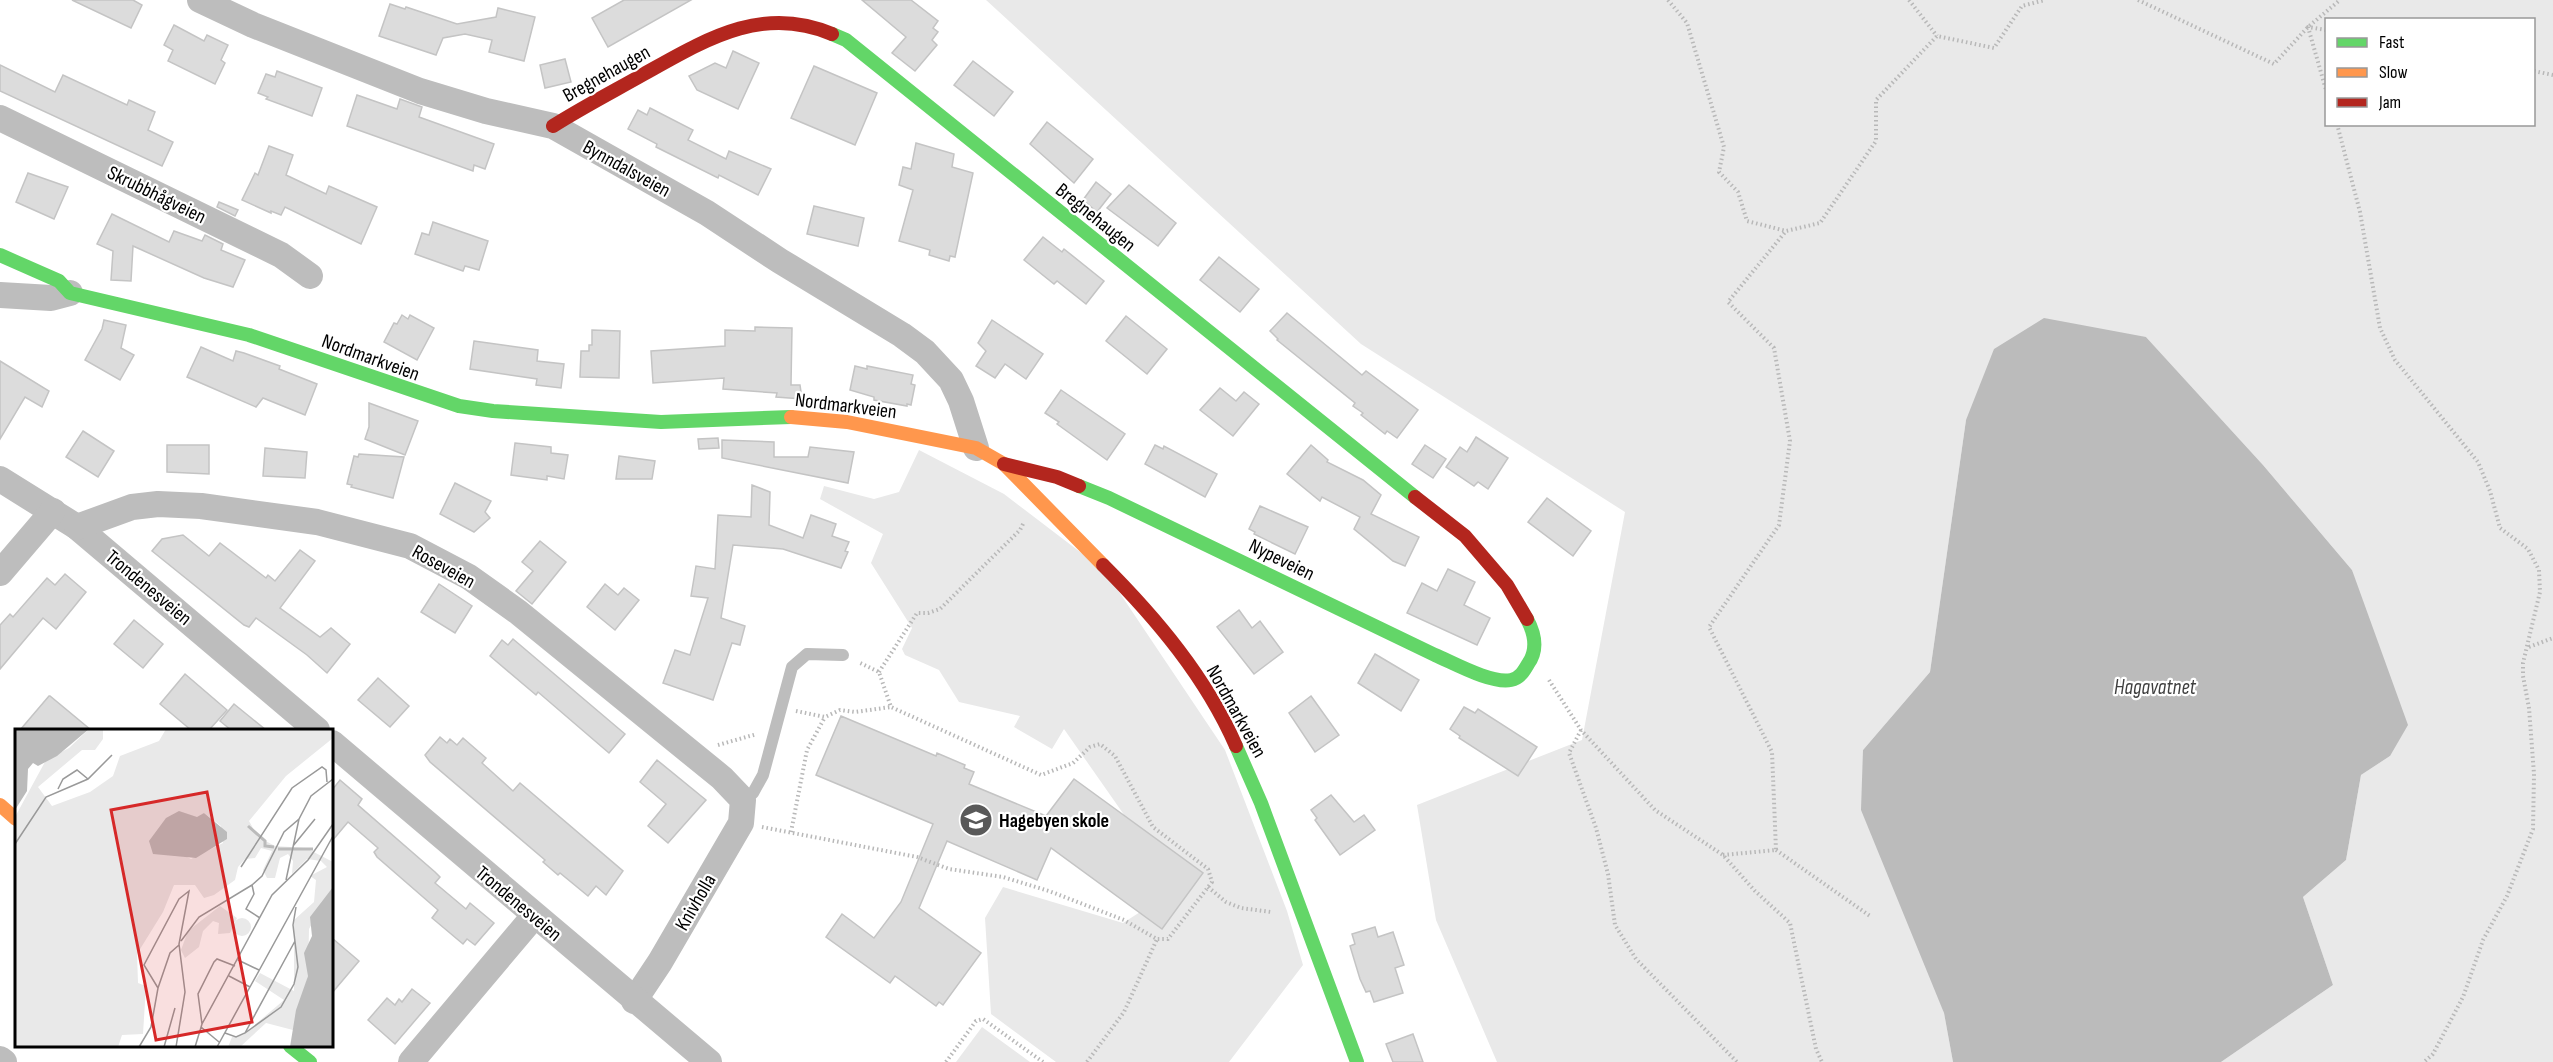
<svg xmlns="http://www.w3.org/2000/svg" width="2553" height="1062" font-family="'Sofia Sans Condensed',sans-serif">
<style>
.green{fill:#e9e9e9;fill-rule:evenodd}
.water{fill:#bbb}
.building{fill:#dcdcdc;stroke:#c4c4c4;stroke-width:1.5}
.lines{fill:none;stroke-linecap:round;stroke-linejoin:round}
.path{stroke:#b8b8b8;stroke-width:4;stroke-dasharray:1.5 3;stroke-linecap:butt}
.lane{stroke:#bdbdbd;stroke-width:12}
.street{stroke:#bdbdbd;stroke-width:26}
.fast{stroke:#63d668;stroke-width:14}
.slow{stroke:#ff974d;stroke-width:14}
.jam{stroke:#b3261e;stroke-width:14}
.labels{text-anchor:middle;stroke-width:4.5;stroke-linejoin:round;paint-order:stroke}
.street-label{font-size:20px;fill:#000;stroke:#fff}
.poi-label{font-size:20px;font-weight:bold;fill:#000;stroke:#fff;text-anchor:start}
.water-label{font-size:21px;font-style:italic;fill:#3f3f3f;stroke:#fff}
.inset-river{fill:none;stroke:#bbb;stroke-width:3}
.inset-road{fill:none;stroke:#999;stroke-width:1.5}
.view{fill:#d62828;fill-opacity:0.15;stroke:#d62828;stroke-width:3}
.inset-edge{fill:none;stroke:#000;stroke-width:3}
</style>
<rect width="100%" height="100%" fill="#fff"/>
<g class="green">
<path d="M986,0h1567v1062h-332l112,-77 -30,-88 43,-37 15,-85 29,-19 -38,-186 -89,-105 -117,-128 -180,83 -36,252 -67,78 81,263 9,49h-456l-61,-142 -19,-115 165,-65 43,-228 -264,-168zM2326,20h208v104h-208z"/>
<path d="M919,450l85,44 101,77 120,179 62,161 16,54 -74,97h-173l-65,-48 -6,-96 18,-31 120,36 42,-27 -10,-37 -91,-130 -12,20 -38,-22 6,-11 -61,-14 -20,-32 -34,-15 -3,-6 10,-21 -41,-65 12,-29 -63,-35 4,-13 50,13 25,-7z"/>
<path d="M982,1027l48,35h-74z"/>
</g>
<path class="water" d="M2044,318l102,19 117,128 89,105 56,155 -18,31 -29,19 -15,85 -43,37 30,88 -112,77h-268l-9,-49 -83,-203 2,-60 67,-78 36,-252 28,-71z"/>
<g class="building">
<path d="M72,0h61l9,5 -11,23z"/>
<path d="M624,0h67l-83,47 -16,-29z"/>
<path d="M862,0h49l27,21 -5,7 5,4 -6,8 5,5 -22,26 -23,-18 14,-16z"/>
<path d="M390,4l15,5 1,-2 51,17 39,-7 2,-9 37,9 -11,44 -35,-9 3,-12 -27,-6 -22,4 -7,17 -57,-19z"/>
<path d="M174,25l30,16 3,-6 21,10 -7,15 4,3 -10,21 -47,-23 5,-11 -9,-5z"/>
<path d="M733,51l26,12 -21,46 -41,-19 -8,-14 26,-13 11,5z"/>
<path d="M565,59l6,23 -26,6 -5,-23z"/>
<path d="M973,61l40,31 -19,24 -40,-31z"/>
<path d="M0,65l55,27 8,-17 64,30 2,-5 26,12 -7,18 25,12 -11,24 -162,-75z"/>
<path d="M814,66l63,27 -22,52 -64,-27z"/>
<path d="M277,71l45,17 -10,28 -46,-17 2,-2 -10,-4 8,-19 9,3z"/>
<path d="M357,95l40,14 3,-10 22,8 -3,10 75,27 -9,25 -11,-4 -1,6 -126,-45z"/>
<path d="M650,108l43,22 -5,10 38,19 3,-8 42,18 -13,26 -39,-20 -1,3 -62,-31 1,-3 -29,-15 10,-19 9,5z"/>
<path d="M1047,122l46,37 -19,24 -44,-39z"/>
<path d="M916,143l38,11 -2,13 21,6 -18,84 -5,-1 -1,5 -20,-6 1,-5 -31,-9 14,-51 -14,-5 4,-18 8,2z"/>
<path d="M269,146l24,9 -7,20 40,19 3,-8 48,21 -16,37 -76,-37 -4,8 -10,-4v2l-29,-13 13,-27 3,2z"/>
<path d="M28,173l40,14 -14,32 -38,-17z"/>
<path d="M1096,182l15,12 -14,18 -14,-12z"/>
<path d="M1129,185l47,38 -18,23 -51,-38z"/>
<path d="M219,202l19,8 -3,6 -18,-9z"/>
<path d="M814,206l50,12 -6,28 -51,-12z"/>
<path d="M112,214l57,28 5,-11 28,10 3,-6 18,9 -2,6 24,10 -12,27 -29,-9 -71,-32 -2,35 -20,-1 2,-29 -16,-7z"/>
<path d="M433,222l55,19 -9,29 -14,-4 -2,5 -48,-17 7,-21 7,2z"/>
<path d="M1043,237l19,15 2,-3 40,32 -18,23 -29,-23 -3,3 -30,-24z"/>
<path d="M1219,257l40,32 -19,23 -40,-32z"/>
<path d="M1287,313l75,62 4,-4 52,39 -21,28 -10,-7 -2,3 -24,-19 2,-2 -10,-7 2,-3 -78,-63 1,-1 -8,-8z"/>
<path d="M402,315l6,4 2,-4 24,13 -17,32 -33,-18 10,-19 3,1z"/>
<path d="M1126,316l41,33 -20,25 -41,-33z"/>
<path d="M104,320l22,5 -5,23 13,7 -14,25 -35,-20 17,-31z"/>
<path d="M992,320l51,34 -17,25 -21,-15 -10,14 -19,-12 10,-15 -8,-8z"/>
<path d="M755,327l37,1 -1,57h9l2,14 -26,-2 1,-4 -54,-4 1,-11 -71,5 -2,-32 74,-5v-16l30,1z"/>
<path d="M592,330l28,1 -1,47 -39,-1 1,-26h8v-6h3z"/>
<path d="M474,341l64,9 -1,11 27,3 -3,24 -25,-3 1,-6 -67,-10z"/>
<path d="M201,347l32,14 3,-10 8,2 36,13 -1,3 38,15 -12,31 -42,-17 -7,9 -69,-30z"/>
<path d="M0,361l49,30 -7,16 -17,-10 -25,42z"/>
<path d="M855,366l12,3v-3l46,9 -2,9 4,1 -4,20 -4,-1v2l-33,-6v-3l-24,-7z"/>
<path d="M1220,388l16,13 8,-9 15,12 -26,32 -33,-26z"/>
<path d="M1061,390l64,44 -18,26 -50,-36 2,-2 -14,-9z"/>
<path d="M369,403l49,18 -13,34 -40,-16 4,-12z"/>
<path d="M83,431l31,20 -16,26 -32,-20z"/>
<path d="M1476,437l32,21 -20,31 -10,-7 -4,4 -28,-19 14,-20 7,5z"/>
<path d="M718,438l1,10 -20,1 -1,-10z"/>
<path d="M722,440l52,2v15h34l2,-10 44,5 -6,31 -126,-25z"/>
<path d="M515,443l36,4v6l17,2 -4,24 -17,-3v4l-36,-5z"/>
<path d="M167,445h42v29l-42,-2z"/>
<path d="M1155,445l8,4 1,-3 53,28 -12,23 -60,-33z"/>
<path d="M1311,445l17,15 -1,2 36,18 18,15 -10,19 48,23 -14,29 -12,-5 -39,-32 6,-12 -38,-20 -2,4 -33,-27z"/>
<path d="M1425,445l21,14 -13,19 -21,-14z"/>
<path d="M265,448l42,4 -2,26 -42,-2z"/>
<path d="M359,454l45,3 -11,41 -42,-11 1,-2 -5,-1 7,-28 4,1z"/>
<path d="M619,456l36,5 -3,18h-36z"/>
<path d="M455,483l36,18 -6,11 5,6 -16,14 -34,-18z"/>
<path d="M752,485l18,7 -1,33 34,13 8,-23 25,9 -4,12 17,6 -4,9 3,1 -7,16 -58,-19 -50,-4 -12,73 24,8 -5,19 -8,-2 -19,57 -50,-17 12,-33 15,5 18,-57 -17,-2 5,-30 19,3 3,-54 33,2z"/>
<path d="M1547,498l44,33 -18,25 -45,-34z"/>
<path d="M1260,506l48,21 -13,27 -41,-20 1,-2 -6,-3z"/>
<path d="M183,535l26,21 11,-13 46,35 2,-3 7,6 25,-31 15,11 -35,47 40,29 11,-9 19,16 -23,29 -20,-18 -51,-37 -7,9 -5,-2 -92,-74 10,-12z"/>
<path d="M540,541l26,21 -34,42 -16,-13 17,-20 -11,-9z"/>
<path d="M1448,569l27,13 -11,23 26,13 -13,27 -70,-32 15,-30 15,8z"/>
<path d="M65,574l21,18 -30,37 -13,-11 -43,51v-44l10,-11 3,3 34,-39 8,7z"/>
<path d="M439,584l33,22 -17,27 -34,-21z"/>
<path d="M605,584l13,11 6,-7 15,12 -24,30 -28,-23z"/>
<path d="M1239,610l13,18 8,-7 23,31 -29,22 -37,-47z"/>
<path d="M134,620l29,24 -20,24 -29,-24z"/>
<path d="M513,639l112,95 -16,19 -71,-61 -2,3 -46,-39 12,-16 6,5z"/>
<path d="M1375,654l44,26 -18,31 -43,-28z"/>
<path d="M185,674l42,36 -18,20h-18l-31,-26z"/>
<path d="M378,678l31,28 -19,21 -32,-27z"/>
<path d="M49,696h1l41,34h-71z"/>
<path d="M1311,696l28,39 -24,17 -26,-39z"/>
<path d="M234,704l32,26h-35l-11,-9z"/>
<path d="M1464,707l11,6 3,-4 59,38 -19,29 -59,-38 1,-2 -10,-7z"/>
<path d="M841,716l95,40 1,-3 28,12 -1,3 10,4 -5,12 77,32 28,-37 129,94 -41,56 -111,-81 -14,32 -90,-39 -28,67 62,45 -38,52 -4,-3 -3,4 -41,-30 -5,7 -64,-46 16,-23 32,24 27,-36 32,-78 -117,-49z"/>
<path d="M440,737l7,6 3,-4 7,6 6,-7 23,20 -4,5 31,28 7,-8 103,88 -17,24 -10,-9 -8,10 -28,-23 -2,2 -15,-13 2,-2 -115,-98 -5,-7z"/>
<path d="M657,760l49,40 -38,43 -20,-17 18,-22 -26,-22z"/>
<path d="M340,780l22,19 -4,6 77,67 5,5 -5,6 31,26 4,-6 24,20 -19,22 -8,-6 -4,5 -31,-26 6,-8 -61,-53 -3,-5 4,-4 -30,-26 -16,19v-51z"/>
<path d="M1331,795l23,27 10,-7 11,15 -35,25 -25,-35 2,-2 -6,-8z"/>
<path d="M1375,927l3,10 15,-5 11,33 -9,3 8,25 -29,9 -4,-11 -4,1 -6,-13 -10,-33 5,-2 -3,-10z"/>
<path d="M332,938l27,23 -27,32z"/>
<path d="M412,989l18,14 -35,41 -27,-24 19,-22 8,7 4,-6 3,3z"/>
<path d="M1413,1034l10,28h-30l-7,-18z"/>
</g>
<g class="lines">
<g class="path">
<path d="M1668,0l19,23 37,124 -5,25 19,20 9,29 39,10"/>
<path d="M1909,0l28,36"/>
<path d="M2138,0l136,64 34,-37 32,-27"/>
<path d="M2326,30l-18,-3 18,63"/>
<path d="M2534,71l19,4"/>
<path d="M2337,124l23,88 20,116 15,32 83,102 12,29 10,37 28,21 11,21 1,22 -17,71v13l6,32 5,66 -1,55 -26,67 -24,44 -20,57 -30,57 -9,8"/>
<path d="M2529,647l24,-9"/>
<path d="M879,672l38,-59h11l12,-4 80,-79 4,-8"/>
<path d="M1549,680l32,50 74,80 68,45 32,36 35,32 26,126 6,13"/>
<path d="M796,711l29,6 15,-7 15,2 36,-5"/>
<path d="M1581,730l-12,23 27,75 12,46 7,51 21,34 101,103"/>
<path d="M718,745l39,-11"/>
<path d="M762,827l155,30 32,12 54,8 46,14 75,29 33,19h11l44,-57 -4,-13 -55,-42 -38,-71 -15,-12 -10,3 -17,16 -32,12 -150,-68 -12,-35 -21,-10"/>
<path d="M791,832l16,-82 18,-33"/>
<path d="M1776,850l94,66"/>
<path d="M1723,855l53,-5 -4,-98 -63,-125 70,-102 11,-84 -16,-93 -46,-46 58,-71 34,-8 56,-82v-41l61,-64 57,12 28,-42 23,-6"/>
<path d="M1208,887l18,15 15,6 30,4"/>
<path d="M946,1062l30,-41 7,-2 60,43"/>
<path d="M1087,1062l37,-50 33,-73"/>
</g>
<path class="lane" d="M743,800l10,-7 10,-18 29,-108 15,-13 36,1"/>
<g class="street">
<path d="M200,0l53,25 167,66 66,20 67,15 154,87 73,48 122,74 23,17 26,28 10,21 15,47"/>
<path d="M0,118l281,137 29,21"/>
<path d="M0,295l51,3 19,-5"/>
<path d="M0,479l77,48 240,203"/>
<path d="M77,527l55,-20 26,-3 43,2 116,16 93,24 59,31 49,35 204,166 21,22 -2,23 -81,139 -26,39"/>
<path d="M0,573l53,-62"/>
<path d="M332,743l377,319"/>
<path d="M0,1059l4,3"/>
<path d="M411,1062l123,-146"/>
</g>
<g class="fast">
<path d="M832,34l14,6 569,457"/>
<path d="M0,255l59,26 11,12 179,42 210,71 34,5 168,11 130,-5"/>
<path d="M1079,486l30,12 326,157c19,8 56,29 76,25 9,-2 13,-9 17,-16 10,-14 7,-30 -1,-45"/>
<path d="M1236,746l25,57 96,259"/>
<path d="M290,1046l20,16"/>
</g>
<g class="slow">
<path d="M791,417l56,5 129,26 28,16 99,101"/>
<path d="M0,805l16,14"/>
</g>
<g class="jam">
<path d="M553,126c30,-19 61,-35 91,-52 61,-34 118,-70 188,-40"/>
<path d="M1004,464l53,13 22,9"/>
<path d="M1415,497l50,39 42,49 20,34"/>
<path d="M1103,565c53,53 103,112 133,181"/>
</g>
</g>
<defs>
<g id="school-disc" transform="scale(1.725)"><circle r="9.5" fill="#595959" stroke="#fff"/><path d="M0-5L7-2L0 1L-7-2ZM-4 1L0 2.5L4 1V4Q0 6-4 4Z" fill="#fff"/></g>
</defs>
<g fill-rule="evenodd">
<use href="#school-disc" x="976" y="820"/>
</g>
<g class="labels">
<g class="street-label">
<text transform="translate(606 73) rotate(-29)" y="7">Bregnehaugen</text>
<text transform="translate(627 168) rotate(29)" y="7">Bynndalsveien</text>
<text transform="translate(157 194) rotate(26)" y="7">Skrubbhågveien</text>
<text transform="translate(1096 217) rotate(39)" y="7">Bregnehaugen</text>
<text transform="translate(371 357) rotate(20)" y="7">Nordmarkveien</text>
<text transform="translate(846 405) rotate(7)" y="7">Nordmarkveien</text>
<text transform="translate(1282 559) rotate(26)" y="7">Nypeveien</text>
<text transform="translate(444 566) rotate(29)" y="7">Roseveien</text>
<text transform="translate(149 587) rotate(40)" y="7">Trondenesveien</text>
<text transform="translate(1237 711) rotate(61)" y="7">Nordmarkveien</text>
<text transform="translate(695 902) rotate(-60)" y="7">Knivholla</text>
<text transform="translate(519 903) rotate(40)" y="7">Trondenesveien</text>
</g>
<g class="poi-label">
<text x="999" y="827">Hagebyen skole</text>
</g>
<g class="water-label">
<text x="2155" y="694">Hagavatnet</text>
</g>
</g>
<g transform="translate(15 729)">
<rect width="318" height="318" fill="#fff"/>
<path d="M74,0h14v10l-8,11h-13l-44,37 14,19 38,-14 23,-16 7,-20 39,-15 7,-12h167v9l-47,38 -37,45 9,16 17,9 31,2 27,14v25l-24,42 -1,47 -15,54 -27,-7 -26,24h-12l4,-10 11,-2 41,-35 -29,-19 5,-8 34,18v-71l20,-18 2,-22 -6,-4 17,-9 -6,-6 -14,-2 -15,15 1,-13 -5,-7 -8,4 -5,20h-8l-4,-8 9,-19 -11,-3 -6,10 -10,1 -7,8 -3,13 -21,15 -10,3 -9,-13h-21l-11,27 -26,42 1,29 8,3 -3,48 -21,1 -4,12h-103v-230l31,-57 23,-12zM189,84l17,13 2,17 -32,16 -8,-4zM205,177l17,12 -7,15 -12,1 1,-11 -6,-2 -10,10 -4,16 -14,11 -4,-8 7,-19zM218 198a9 9 0 1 1 18 0a9 9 0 1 1-18 0Z" fill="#e9e9e9" fill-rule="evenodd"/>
<path d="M0,0h74l-32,27 -19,10 -5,-3 -5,6 -1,22 -12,19zM164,82l18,6 7,-4 23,19v7l-31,19 -43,-4 -4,-13 17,-23zM318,158v160h-43l6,-37 12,-34 -4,-23 8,-17 -2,-19z" fill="#bbb"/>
<path class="inset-river" d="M233,97l17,15v5l9,1M263,120h35"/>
<path class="inset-road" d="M43,60l5,-10 14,-9 11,9M0,115l31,-47 42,-18 24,-24M278,117l22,-27M226,138l51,-79 30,-21 4,3 1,12M271,151l13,-61M245,189l-14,-9 8,-15 -2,-9 10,-9 22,-44 15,-13 12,-23 22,-17M166,212l18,-24 53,-32M223,231l21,10M214,247l21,11M143,259l-14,-23 35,-66 10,-8 -10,53 6,48 -9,55M187,295l-4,-30 16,-32 3,-3 18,7M186,298l18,15M210,304l11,4 9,-4 50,-92M230,304l36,-26 13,-23 4,-17 -5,-42 3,-18M124,318l12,-20 7,-39 12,-35 9,-8M149,318l11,-39M180,318l7,-23 70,-129 36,-35 25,-36M202,318l116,-211"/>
<path class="view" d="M192,63l45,230 -96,18 -45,-230z"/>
<rect width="318" height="318" class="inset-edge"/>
</g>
<rect x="2325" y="18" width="210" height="108" fill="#ffffff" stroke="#999999" stroke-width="1.5"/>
<rect x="2337" y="38" width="30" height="9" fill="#63d668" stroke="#999999" stroke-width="1.5"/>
<text x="2379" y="48" font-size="18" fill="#000000">Fast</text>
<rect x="2337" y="68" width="30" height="9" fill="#ff974d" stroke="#999999" stroke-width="1.5"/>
<text x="2379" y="78" font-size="18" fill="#000000">Slow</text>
<rect x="2337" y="98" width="30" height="9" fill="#b3261e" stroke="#999999" stroke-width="1.5"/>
<text x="2379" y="108" font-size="18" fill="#000000">Jam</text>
</svg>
